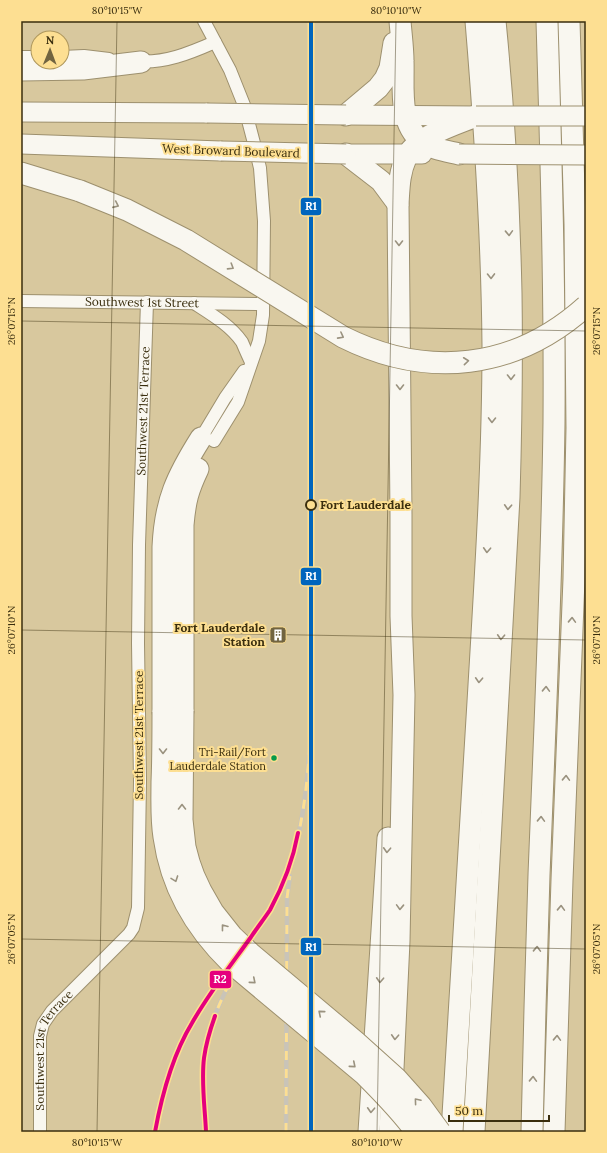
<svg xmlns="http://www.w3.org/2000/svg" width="607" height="1153" font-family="Lora,serif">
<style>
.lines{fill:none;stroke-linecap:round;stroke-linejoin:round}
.street-casing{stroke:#9d906e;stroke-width:14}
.primary-casing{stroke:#9d906e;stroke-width:21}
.highway-casing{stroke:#9d906e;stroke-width:23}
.street{stroke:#f9f7f0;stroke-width:12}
.primary{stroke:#f9f7f0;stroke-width:19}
.highway{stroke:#f9f7f0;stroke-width:21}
.rail-casing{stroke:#c9c4b8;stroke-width:4.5}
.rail{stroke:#fddf92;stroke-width:3;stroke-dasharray:9;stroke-linecap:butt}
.primary-bridge-casing{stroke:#9d906e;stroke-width:21;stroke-linecap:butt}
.highway-bridge-casing{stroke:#9d906e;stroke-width:23;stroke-linecap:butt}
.primary-bridge{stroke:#f9f7f0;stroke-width:19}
.highway-bridge{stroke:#f9f7f0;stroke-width:21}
.rail-1-casing{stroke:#fddf92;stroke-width:7}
.rail-2-casing{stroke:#fddf92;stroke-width:7}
.rail-1{stroke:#0065bd;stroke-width:4}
.rail-2{stroke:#e5007d;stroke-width:4}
.oneway{stroke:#9a927f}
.ticks{fill:none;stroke:#3a2e0e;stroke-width:1;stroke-opacity:0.45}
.stop-dot{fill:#fddf92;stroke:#3a2e0e;stroke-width:2}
.bus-dot{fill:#069a4a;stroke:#fddf92;stroke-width:1.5}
.labels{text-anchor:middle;stroke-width:4;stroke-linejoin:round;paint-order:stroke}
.bus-label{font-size:11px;fill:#3a2e0e;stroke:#fddf92;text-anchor:end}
.street-label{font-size:12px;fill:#3a2e0e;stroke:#fddf92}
.stop-label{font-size:12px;font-weight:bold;fill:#3a2e0e;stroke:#fddf92;text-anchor:start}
.poi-label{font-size:12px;font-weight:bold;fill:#3a2e0e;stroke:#fddf92;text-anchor:end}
.line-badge{stroke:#fddf92;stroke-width:1.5}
.badge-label{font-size:11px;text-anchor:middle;font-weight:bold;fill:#fff}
.neatline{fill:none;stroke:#3a2e0e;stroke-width:1.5}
.ticks-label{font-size:10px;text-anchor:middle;fill:#3a2e0e}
</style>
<rect width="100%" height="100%" fill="#d8c89e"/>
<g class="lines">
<g class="street-casing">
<g id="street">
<path d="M204,21l26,49 14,35 11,42 5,21 4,53 -1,94 -4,26 -21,61 -24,39"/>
<path d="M21,57h17"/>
<path d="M62,57l22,-1 25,3"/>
<path d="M135,61c29,3 55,-8 80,-19"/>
<path id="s1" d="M21,301l242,3"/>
<path d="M194,303c17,11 36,22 48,39 3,7 6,14 9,20"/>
<path d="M201,438l24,-40 19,-27"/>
<path id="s2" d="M40,1132v-96l3,-12 9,-13 77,-77 4,-6 5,-20 2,-127 -2,-138 1,-98 8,-243"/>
</g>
</g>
<g class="primary-casing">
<g id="primary">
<path d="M21,112l186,1"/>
<path d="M346,115l129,1"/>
<path d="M21,144l200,7"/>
<path d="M346,154h76"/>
</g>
</g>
<g class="highway-casing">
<g id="highway">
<path d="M400,21c1,13 3,27 3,40 1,26 -5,61 18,80 10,8 25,10 38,13"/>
<path d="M21,70l62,-1 58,-7"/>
<path d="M346,115l32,-27 7,-9 5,-11 4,-25"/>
<path d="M346,154l35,27 17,23"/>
<path d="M21,173l59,18"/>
<path d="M183,711v-186c2,-24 5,-35 15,-56"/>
<path d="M163,712v-165c2,-46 14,-71 38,-109"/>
<path d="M369,1132l19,-294"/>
<path d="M390,1132l9,-191 5,-246 -3,-79v-102l-3,-310c1,-15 1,-31 8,-46 10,-22 48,-33 70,-42"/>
<path d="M452,1132c9,-143 17,-287 26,-430 7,-119 15,-238 15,-357 -1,-108 -8,-216 -17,-324"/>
<path d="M474,1132l35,-635c2,-68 3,-136 2,-204 -2,-91 -7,-181 -16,-272"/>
<path d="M532,1132c2,-86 4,-171 7,-257 6,-151 13,-301 15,-452 1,-134 -3,-268 -7,-402"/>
<path d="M554,1132l8,-252 12,-301 3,-151 -2,-204 -6,-203"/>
</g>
</g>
<use href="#street" class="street"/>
<use href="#primary" class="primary"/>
<use href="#highway" class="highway"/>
<g class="rail-casing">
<g id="rail">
<path d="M155,1132c9,-44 21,-86 46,-124 16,-25 34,-48 51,-72 8,-12 17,-25 24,-38 27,-52 32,-116 35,-174"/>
<path d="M206,1132c-1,-24 -4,-49 -2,-73 3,-36 25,-76 43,-108"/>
<path d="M286,1132l1,-234 3,-22"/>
</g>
</g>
<use href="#rail" class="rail"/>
<g class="primary-bridge-casing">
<g id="primary-bridge">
<path d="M207,113l139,2"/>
<path d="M476,116h110"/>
<path d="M221,151l125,3"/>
<path d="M459,154l127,1"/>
</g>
</g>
<g class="highway-bridge-casing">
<g id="highway-bridge">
<path d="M80,191l47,19 59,30 157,97c84,42 172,33 243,-31"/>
<path d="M183,711l-1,109 3,27 4,15 5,14 7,15 12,21 19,24 18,17 106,89 40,36 25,28 19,26"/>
<path d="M163,712c0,23 0,47 -1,70 0,18 -1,37 2,55 7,50 31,91 67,126l134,112c18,18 36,36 51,57"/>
</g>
</g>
<use href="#primary-bridge" class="primary-bridge"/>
<use href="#highway-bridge" class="highway-bridge"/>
<g class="rail-1-casing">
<path id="rail-1" d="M311,21v1111"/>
</g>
<g class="rail-2-casing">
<g id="rail-2">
<path d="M155,1132c7,-38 17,-76 37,-109 17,-30 39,-58 59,-86 6,-9 13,-18 19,-27 13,-24 23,-50 28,-77"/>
<path d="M206,1132c-1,-24 -5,-50 -2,-74 2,-15 6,-28 11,-42"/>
</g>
</g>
<use href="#rail-1" class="rail-1"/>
<use href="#rail-2" class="rail-2"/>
</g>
<defs><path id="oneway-chevron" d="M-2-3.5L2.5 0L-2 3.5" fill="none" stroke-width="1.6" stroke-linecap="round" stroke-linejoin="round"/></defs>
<g class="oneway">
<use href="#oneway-chevron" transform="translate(116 205) rotate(24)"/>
<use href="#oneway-chevron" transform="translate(509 233) rotate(88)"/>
<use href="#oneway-chevron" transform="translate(399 243) rotate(90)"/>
<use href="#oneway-chevron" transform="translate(231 267) rotate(32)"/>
<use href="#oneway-chevron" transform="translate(491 276) rotate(89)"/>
<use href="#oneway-chevron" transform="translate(341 336) rotate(28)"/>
<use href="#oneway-chevron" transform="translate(466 361) rotate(-6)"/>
<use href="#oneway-chevron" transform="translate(511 377) rotate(90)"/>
<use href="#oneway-chevron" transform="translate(400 387) rotate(90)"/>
<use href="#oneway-chevron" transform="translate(492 420) rotate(91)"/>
<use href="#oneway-chevron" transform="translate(508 507) rotate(93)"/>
<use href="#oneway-chevron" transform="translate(487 550) rotate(93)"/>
<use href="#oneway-chevron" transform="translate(572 620) rotate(-88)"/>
<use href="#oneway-chevron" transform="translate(501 637) rotate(93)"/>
<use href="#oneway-chevron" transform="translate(479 680) rotate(93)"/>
<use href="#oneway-chevron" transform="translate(546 689) rotate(-88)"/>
<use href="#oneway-chevron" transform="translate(163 751) rotate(90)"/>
<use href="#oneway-chevron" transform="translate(566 778) rotate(-88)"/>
<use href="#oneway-chevron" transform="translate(182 807) rotate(-90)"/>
<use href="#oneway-chevron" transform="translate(541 819) rotate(-88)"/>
<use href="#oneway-chevron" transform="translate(387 850) rotate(93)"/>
<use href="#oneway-chevron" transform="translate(175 879) rotate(70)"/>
<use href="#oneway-chevron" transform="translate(400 907) rotate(92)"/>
<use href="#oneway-chevron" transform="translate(561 908) rotate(-88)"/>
<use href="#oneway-chevron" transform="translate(224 927) rotate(-128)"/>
<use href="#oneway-chevron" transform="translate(537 949) rotate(-88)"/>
<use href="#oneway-chevron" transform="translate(380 980) rotate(93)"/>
<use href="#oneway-chevron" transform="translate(253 981) rotate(40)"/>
<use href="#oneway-chevron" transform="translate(321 1013) rotate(-140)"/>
<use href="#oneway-chevron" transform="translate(395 1037) rotate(93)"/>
<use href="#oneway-chevron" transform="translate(557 1038) rotate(-88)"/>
<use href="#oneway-chevron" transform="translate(353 1065) rotate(40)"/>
<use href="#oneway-chevron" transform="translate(533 1079) rotate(-88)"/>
<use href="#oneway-chevron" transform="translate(417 1101) rotate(-130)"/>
<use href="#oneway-chevron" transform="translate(371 1110) rotate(93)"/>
</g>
<path class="ticks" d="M572,21h14M21,321l565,10M21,630l565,10M21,939l565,10M97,1132l20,-1111M377,1132l19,-1111"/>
<defs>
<g id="building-square" transform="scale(0.9)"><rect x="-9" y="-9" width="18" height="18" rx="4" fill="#716440" stroke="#fddf92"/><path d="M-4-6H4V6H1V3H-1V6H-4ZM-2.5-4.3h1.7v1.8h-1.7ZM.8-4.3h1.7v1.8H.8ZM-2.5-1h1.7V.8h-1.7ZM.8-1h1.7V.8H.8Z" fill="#fff"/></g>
</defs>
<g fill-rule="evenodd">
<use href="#building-square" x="278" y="635"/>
</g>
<circle class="stop-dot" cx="311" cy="505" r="5"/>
<circle class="bus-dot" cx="274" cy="758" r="3.5"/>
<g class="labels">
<g class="bus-label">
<text x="266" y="756">Tri-Rail/Fort<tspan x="266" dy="14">Lauderdale Station</tspan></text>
</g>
<g class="street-label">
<text transform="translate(231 151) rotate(2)" y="4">West Broward Boulevard</text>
<text dy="4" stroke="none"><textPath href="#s1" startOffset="121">Southwest 1st Street</textPath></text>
<text dy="4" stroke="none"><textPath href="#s2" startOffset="758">Southwest 21st Terrace</textPath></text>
<text transform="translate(139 735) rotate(-90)" y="4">Southwest 21st Terrace</text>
<text dy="4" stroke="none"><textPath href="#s2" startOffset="86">Southwest 21st Terrace</textPath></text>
</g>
<g class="stop-label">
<text x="320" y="509">Fort Lauderdale</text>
</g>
<g class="poi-label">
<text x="265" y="632">Fort Lauderdale<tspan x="265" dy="14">Station</tspan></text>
</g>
</g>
<g class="line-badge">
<rect x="300" y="197" width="22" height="19" rx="4" fill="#0065bd"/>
<rect x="300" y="567" width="22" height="19" rx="4" fill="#0065bd"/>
<rect x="300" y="937" width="22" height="19" rx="4" fill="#0065bd"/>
<rect x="209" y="970" width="23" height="19" rx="4" fill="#e5007d"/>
</g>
<g class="badge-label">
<text x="311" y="210">R1</text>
<text x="311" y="580">R1</text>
<text x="311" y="951">R1</text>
<text x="220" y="983">R2</text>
</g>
<rect width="607" height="1153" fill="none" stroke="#fddf92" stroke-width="44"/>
<g transform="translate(50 50) rotate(1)"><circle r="19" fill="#fddf92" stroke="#af985d"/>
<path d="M0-3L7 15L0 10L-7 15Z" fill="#716440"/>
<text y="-6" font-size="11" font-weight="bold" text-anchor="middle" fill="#3a2e0e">N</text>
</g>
<path d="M449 1115v6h100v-6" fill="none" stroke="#3a2e0e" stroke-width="2"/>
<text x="455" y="1115" font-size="12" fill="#3a2e0e" stroke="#fddf92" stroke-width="3" paint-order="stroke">50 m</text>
<rect x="22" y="22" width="563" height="1109" class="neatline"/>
<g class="ticks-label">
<text x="117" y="14">80°10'15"W</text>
<text x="396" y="14">80°10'10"W</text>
<text transform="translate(11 321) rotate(-90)" y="4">26°07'15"N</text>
<text transform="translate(596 331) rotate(-90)" y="4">26°07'15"N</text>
<text transform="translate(11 630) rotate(-90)" y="4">26°07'10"N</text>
<text transform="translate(596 640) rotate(-90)" y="4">26°07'10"N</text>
<text transform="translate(11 939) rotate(-90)" y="4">26°07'05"N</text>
<text transform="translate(596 949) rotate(-90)" y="4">26°07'05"N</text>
<text x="97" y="1146">80°10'15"W</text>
<text x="377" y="1146">80°10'10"W</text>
</g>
</svg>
